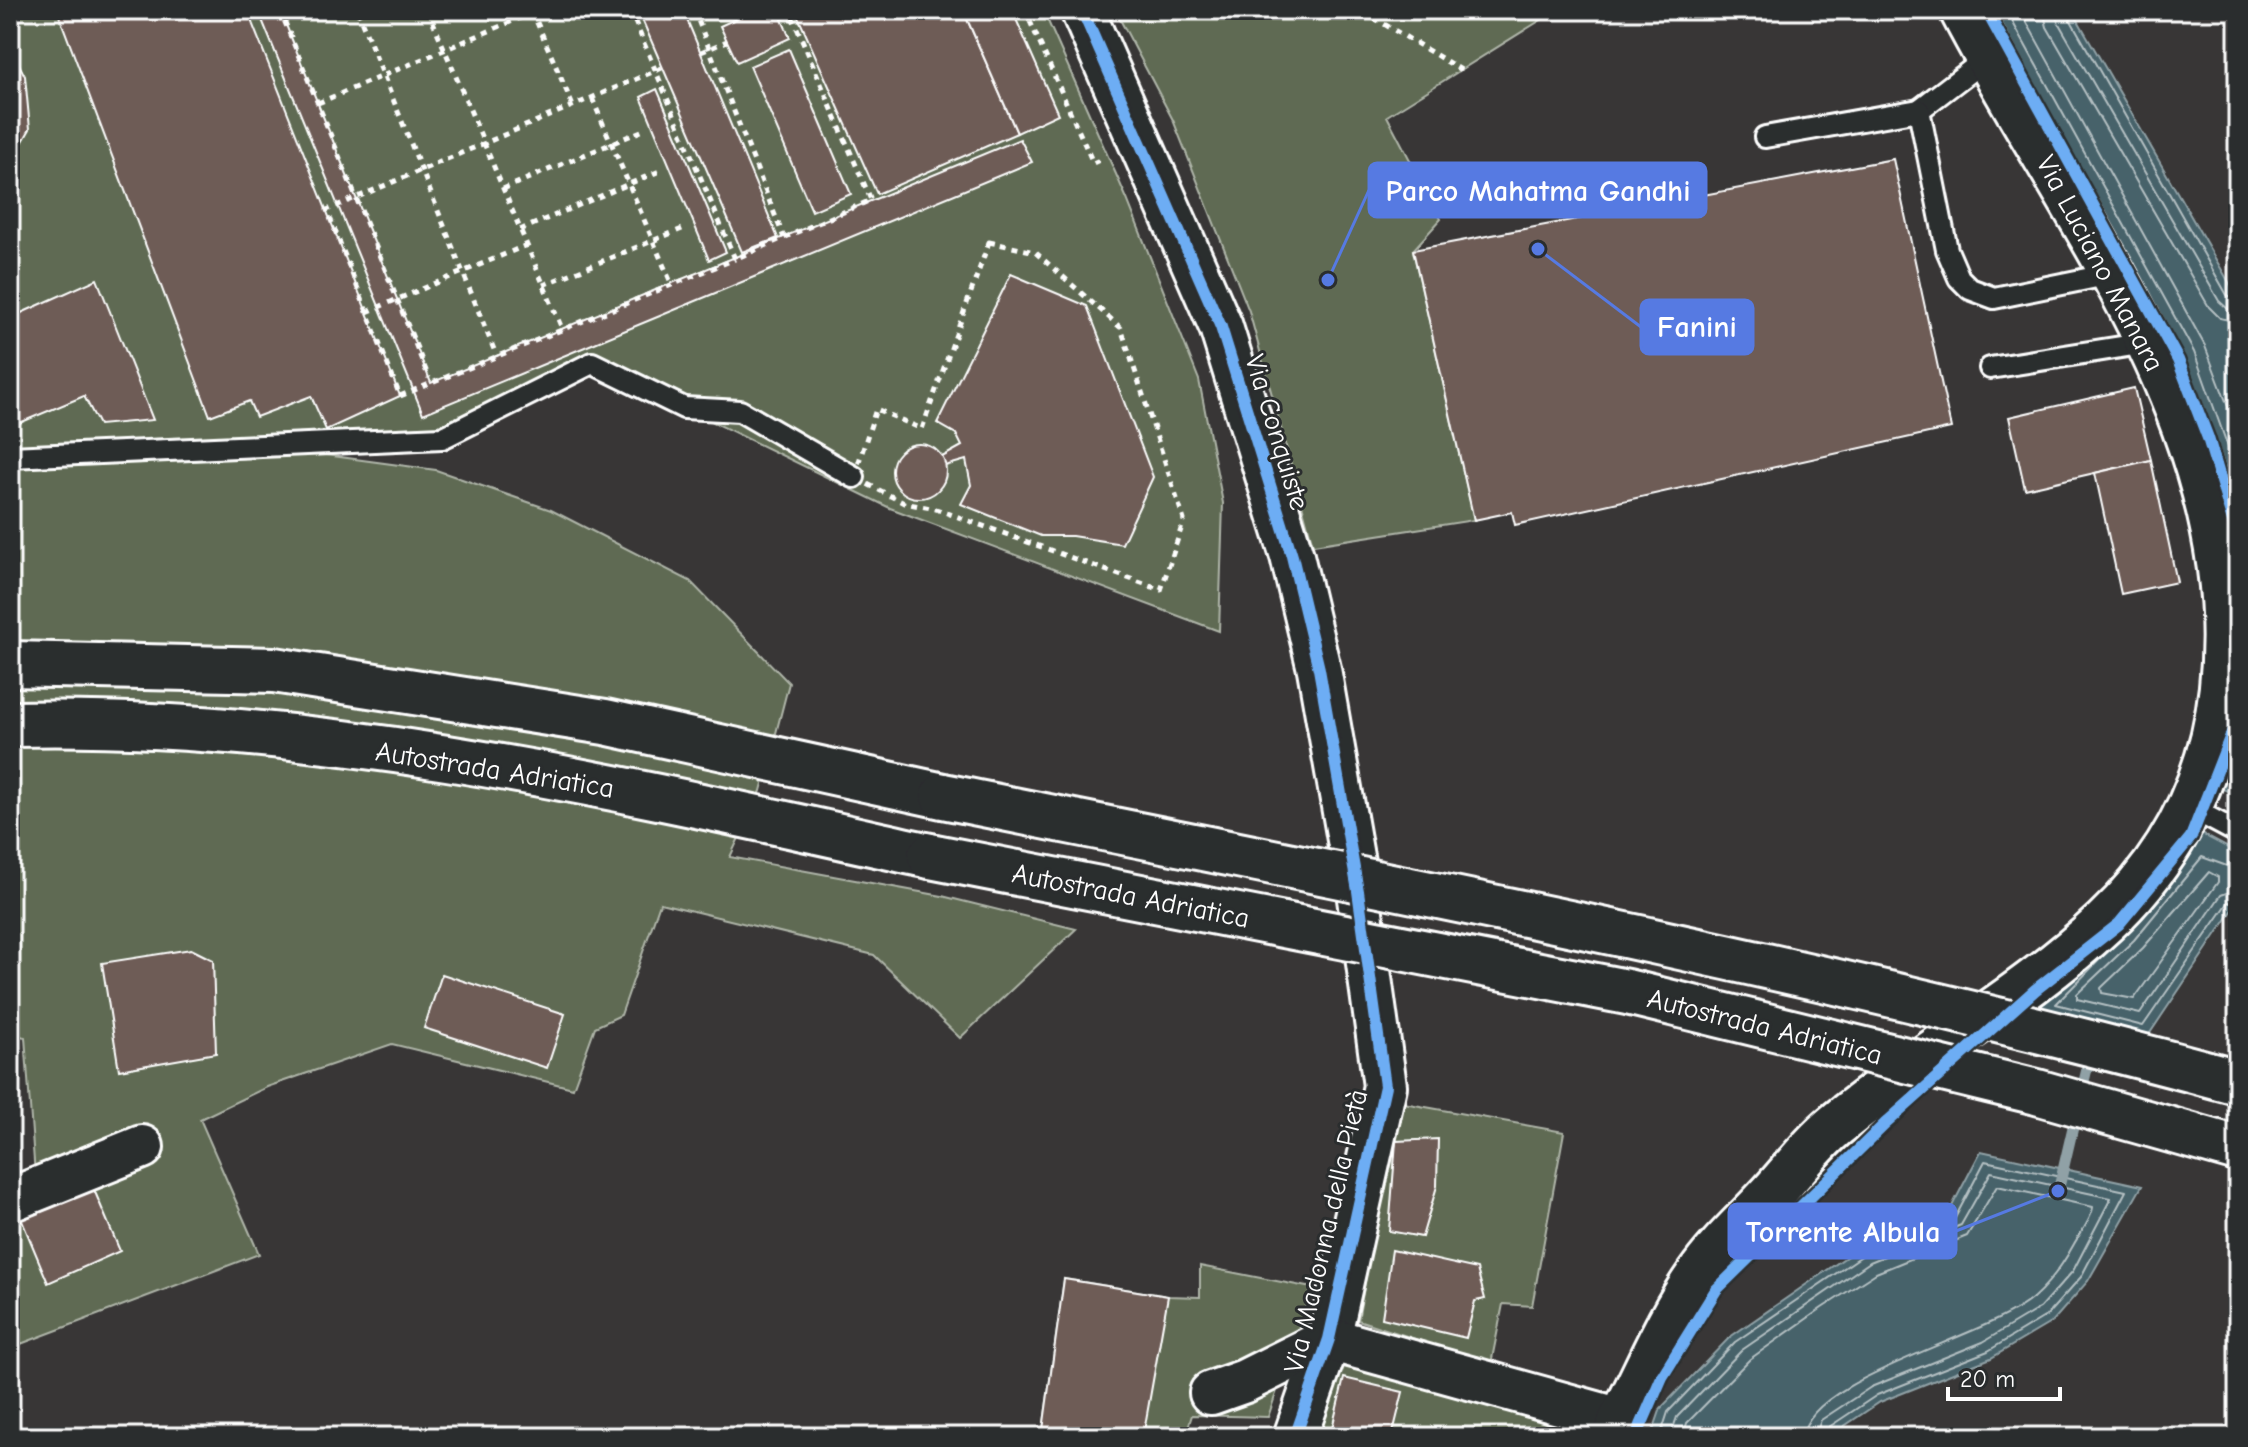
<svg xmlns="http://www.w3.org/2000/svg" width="2248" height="1447" font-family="'Comic Neue',sans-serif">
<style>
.green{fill:#5f6b53;stroke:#afb5a9;stroke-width:2}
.water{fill:#46626a;stroke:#90a1a6;stroke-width:2}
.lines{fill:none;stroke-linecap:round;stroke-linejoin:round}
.shore{stroke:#b5c0c3;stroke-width:2}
.stream{stroke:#90a1a6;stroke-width:11}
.building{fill:#6e5c57;stroke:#fff;stroke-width:2}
.service-casing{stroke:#fff;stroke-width:26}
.minor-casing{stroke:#fff;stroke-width:48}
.secondary-casing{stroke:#fff;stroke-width:50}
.motorway-casing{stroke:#fff;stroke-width:50}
.path{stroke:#fff;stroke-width:5;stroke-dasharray:6 6;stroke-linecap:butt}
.service{stroke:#2a2d2e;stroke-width:20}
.minor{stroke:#2a2d2e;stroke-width:42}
.secondary{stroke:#2a2d2e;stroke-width:44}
.motorway{stroke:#2a2d2e;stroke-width:44}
.motorway-bridge-casing{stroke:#fff;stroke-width:50;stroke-linecap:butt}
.motorway-bridge{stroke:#2a2d2e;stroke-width:44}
.cycleway-casing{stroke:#2a2d2e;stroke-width:17}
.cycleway{stroke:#6dadf4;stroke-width:12}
.labels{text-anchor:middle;stroke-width:6;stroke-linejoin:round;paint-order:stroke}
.street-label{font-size:28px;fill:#fff;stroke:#2a2d2e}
.leader{fill:none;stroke:#567ae2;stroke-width:3}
.callout-dot{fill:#567ae2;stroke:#2a2d2e;stroke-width:3}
.callout{fill:#567ae2;stroke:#567ae2;stroke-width:3}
.callout-label{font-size:30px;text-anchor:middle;font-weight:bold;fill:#fff}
</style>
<rect width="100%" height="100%" fill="#383636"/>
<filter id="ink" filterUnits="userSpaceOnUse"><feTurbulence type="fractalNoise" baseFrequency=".0125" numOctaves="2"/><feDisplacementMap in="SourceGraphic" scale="16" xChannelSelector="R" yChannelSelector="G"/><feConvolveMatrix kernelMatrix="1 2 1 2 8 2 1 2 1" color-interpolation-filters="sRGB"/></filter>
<g filter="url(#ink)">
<g class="green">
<path d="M10,10h1033l84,189 72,181 24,123 -4,128 -329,-123 -298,-145 -150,75 -176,9 170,23 115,40 139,71 99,102 -28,108 -31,66 212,39 134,33 -116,109 -86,-83 -214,-52 -39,112 -26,12 -22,61 -181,-44 -125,43 -67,32 59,135 -249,94v-148l26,-11 -11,-152 -15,-3z"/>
<path d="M1115,10h442l-170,106 54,103 -28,31 61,270 -161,25 -64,-234 -76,-191z"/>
<path d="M1398,1102l166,30 -32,174 -29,-2 -12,60 -133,-44z"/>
<path d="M1200,1266l112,22 -44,129 -76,-2 -7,22h-143l22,-158 104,17 32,1z"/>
<path d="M1336,1351l250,72 -4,14h-269z"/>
</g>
<g class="water">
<path d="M1986,10h86l166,288v240l-30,-100z"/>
<path d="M2238,612v184l-26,-12z"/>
<path d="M2198,832l40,21v49l-90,134 -113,-27 86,-81z"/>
<path d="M1981,1151l161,35 -54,95 -36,41 -61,36 -111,44 -52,35h-177l10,-29 69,-71 132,-91 87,-34z"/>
</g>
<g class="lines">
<g class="shore">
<path d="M1995,10l86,161"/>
<path d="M2006,10l188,342 44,123"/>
<path d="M2020,10l185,336 33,87"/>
<path d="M2043,10l4,17 162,280 11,11 18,4"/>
<path d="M2055,10l3,12 161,279 9,8 10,1"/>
<path d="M2065,10l162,285 11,5"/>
<path d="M2158,308c36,64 59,131 80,202"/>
<path d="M2238,870l-36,-13 -68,83 -57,54v5l63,15 81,-119 17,-6"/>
<path d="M2209,872l9,5v5l-84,117 -32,-6 -1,-5 42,-40z"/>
<path d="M2109,950l-53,54 87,22 85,-123 10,-4"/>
<path d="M1660,1437l8,-25 67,-70 131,-89 89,-35 30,-57 141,30 -45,86 -35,39 -58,35 -111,44 -48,32 -4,10"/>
<path d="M1670,1437l7,-20 65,-67 128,-88 91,-37 30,-53 120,26 -38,73 -33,37 -57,34 -112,45 -50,33 -6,17"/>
<path d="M1683,1437l4,-14 63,-64 72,-51 54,-35 91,-37 30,-50 96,21c-1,12 -13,26 -19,37 -11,20 -24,39 -41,54 -45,39 -228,81 -230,139"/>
</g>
<g class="stream">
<path d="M2081,1094l10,-42"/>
<path d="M2060,1183l17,-73"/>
</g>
</g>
<g class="building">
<path d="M57,10h190l153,386 -74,34 -15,-34 -55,21 -7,-16 -39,15z"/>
<path d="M258,10h22l151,373 589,-244 12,23 -609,252z"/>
<path d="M638,10h45l95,228 -36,14z"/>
<path d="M755,10h23l12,28 -53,24 -17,-36z"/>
<path d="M795,10h168l54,123 -140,61z"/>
<path d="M963,10h49l46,104 -41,19z"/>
<path d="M10,47l15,29 5,53 -20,35z"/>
<path d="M789,49l62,145 -39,17 -62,-145z"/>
<path d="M657,89l69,163 -17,8 -68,-163z"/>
<path d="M1893,159l58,269 -436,97 -3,-13 -38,8 -61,-270z"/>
<path d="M1011,274l76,32 66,171 -31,67 -50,-8h-31l-80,-32 10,-19 -5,-25 -21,6 -3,-9 20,-11 -6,-12 -19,-11z"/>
<path d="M97,279l56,141 -54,5 -15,-29 -74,31v-109z"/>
<path d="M2134,388l17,72 -126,29 -16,-72z"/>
<circle cx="919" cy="471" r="27"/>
<path d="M2151,460l26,122 -56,12 -26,-121z"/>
<path d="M191,949l22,11 3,93 -97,17 -17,-107z"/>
<path d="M442,974l123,40 -18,54 -123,-40z"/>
<path d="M1438,1139l-1,47 -15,51 -33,-6 7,-90z"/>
<path d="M92,1185l28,66 -72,32 -28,-67z"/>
<path d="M1392,1250l85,19 8,30 -10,2 -9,37 -84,-20z"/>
<path d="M1064,1279l104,17 -25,141h-101z"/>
<path d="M1344,1378l59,14 -11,45h-62z"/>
</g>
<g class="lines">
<g class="service-casing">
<g id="service">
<path d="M1919,110l68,-52"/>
<path d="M1765,137l154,-27 28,140 12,28 11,11 24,9 117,-24"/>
<path d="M1990,368l156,-25"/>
<path d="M10,457l432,-19 150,-75 92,45 56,3 114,66"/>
<path d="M2191,808l47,25"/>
</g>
</g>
<g class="minor-casing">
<g id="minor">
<path d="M1082,10l139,317 71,229 27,113 39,222 27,195 -56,253 -34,98"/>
<path d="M10,1200l132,-53"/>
<path d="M1211,1393l34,-12 84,-42 292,81"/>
</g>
</g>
<g class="secondary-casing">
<path id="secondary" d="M1616,1437l5,-17c25,-47 46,-100 77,-144 19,-28 46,-52 69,-77 23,-24 44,-54 70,-75 86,-71 187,-126 268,-202 143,-134 142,-322 79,-495 -54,-148 -150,-278 -222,-417"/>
</g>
<g class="motorway-casing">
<g id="motorway">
<path d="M10,664l264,6 331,52 338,74"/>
<path d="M10,724c308,-8 621,66 920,132"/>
</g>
</g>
<g class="path">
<path d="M280,10l149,368"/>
<path d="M357,10l140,347"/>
<path d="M428,10l135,321"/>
<path d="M630,10l105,249 136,-59 -80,-186 -10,4"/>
<path d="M694,10l90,228"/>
<path d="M1025,10l68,153 11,-5"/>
<path d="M1360,10l14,8 12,-8"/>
<path d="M532,11l41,95"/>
<path d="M1374,18l87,52"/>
<path d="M701,52l26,-11"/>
<path d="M662,68l-335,142 73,186 335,-137"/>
<path d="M592,98l80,187"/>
<path d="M318,103l221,-93"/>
<path d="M503,189l143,-60"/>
<path d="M520,230l142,-60"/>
<path d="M989,242l46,10 86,76 63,192 -23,70 -225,-81 -32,-6 -50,-26 22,-68 46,20z"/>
<path d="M543,285l144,-58"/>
<path d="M367,312l160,-67"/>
</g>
<use href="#service" class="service"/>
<use href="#minor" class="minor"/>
<use href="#secondary" class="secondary"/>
<use href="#motorway" class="motorway"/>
<g class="motorway-bridge-casing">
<g id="motorway-bridge">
<path d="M943,796c434,87 868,170 1295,286"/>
<path d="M930,856l697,136 410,100 201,57"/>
</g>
</g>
<use href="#motorway-bridge" class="motorway-bridge"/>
<g class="cycleway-casing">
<g id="cycleway">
<path d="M1082,10l139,317 71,229 27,113 39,222 27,195 -56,253 -34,98"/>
<path d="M1986,10l192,350 30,78 30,100"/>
<path d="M1636,1437l26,-60 54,-87 169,-166 150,-134 84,-66 72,-87 46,-117 1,-108"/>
</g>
</g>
<use href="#cycleway" class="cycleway"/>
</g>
</g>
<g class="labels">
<g class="street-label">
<text transform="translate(2101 263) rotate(62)" y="10">Via Luciano Manara</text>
<text transform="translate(1278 432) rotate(73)" y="10">Via Conquiste</text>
<text transform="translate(495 769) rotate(9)" y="10">Autostrada Adriatica</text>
<text transform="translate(1131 895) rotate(11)" y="10">Autostrada Adriatica</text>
<text transform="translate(1765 1026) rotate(14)" y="10">Autostrada Adriatica</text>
<text transform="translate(1325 1231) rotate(-77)" y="10">Via Madonna della Pietà</text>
</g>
</g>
<path class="leader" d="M1328 280L1369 190M1538 249L1641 327M2058 1191L1956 1231"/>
<g class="callout-dot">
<circle cx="1328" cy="280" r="8"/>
<circle cx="1538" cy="249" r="8"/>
<circle cx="2058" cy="1191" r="8"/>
</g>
<g class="callout">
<rect x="1369" y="163" width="337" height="54" rx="8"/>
<rect x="1641" y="300" width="112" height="54" rx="8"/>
<rect x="1729" y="1204" width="227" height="54" rx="8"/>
</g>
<g class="callout-label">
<text x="1538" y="201">Parco Mahatma Gandhi</text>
<text x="1697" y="337">Fanini</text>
<text x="1843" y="1242">Torrente Albula</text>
</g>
<rect width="2248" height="1447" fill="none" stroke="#2a2d2e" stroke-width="40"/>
<rect x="20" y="20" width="2208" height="1407" fill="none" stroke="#fff" stroke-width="3" filter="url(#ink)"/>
<path d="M1948 1387v12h112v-12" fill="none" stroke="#ffffff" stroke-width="4"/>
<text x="1960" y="1387" font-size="24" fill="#ffffff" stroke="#2a2d2e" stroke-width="6" paint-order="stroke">20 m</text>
</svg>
